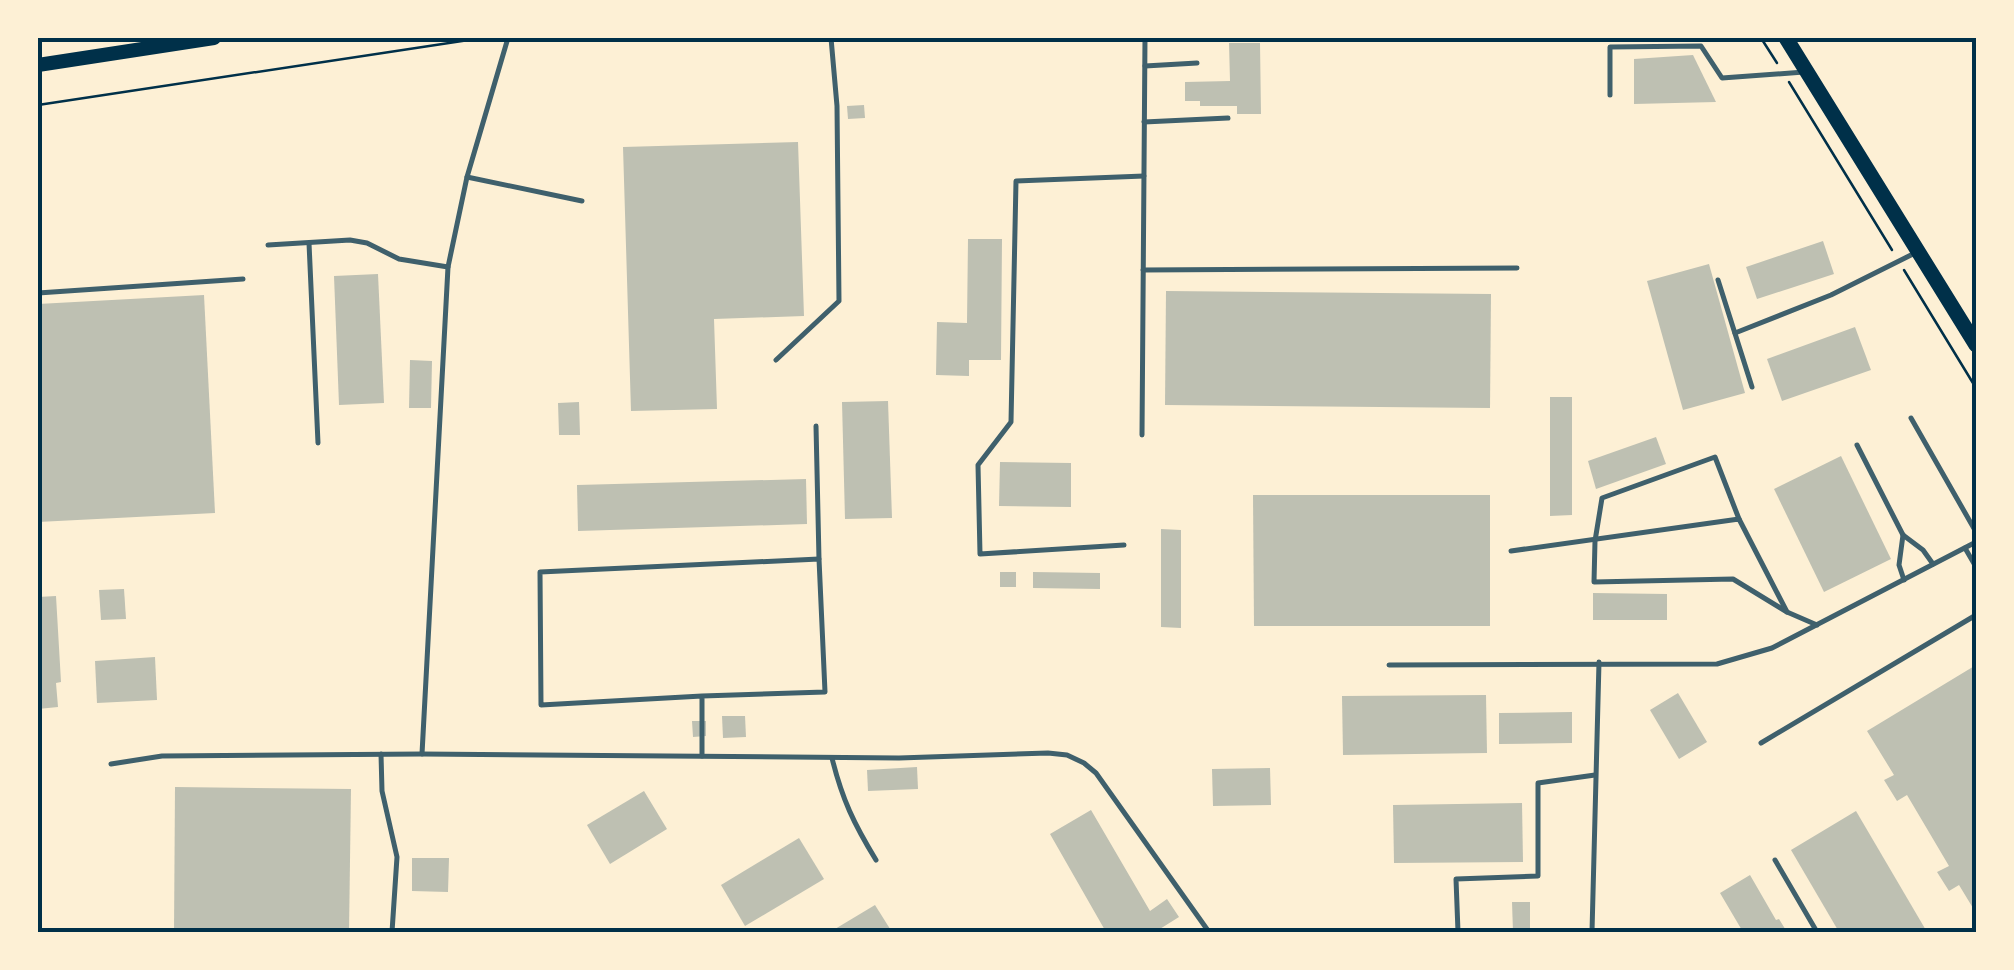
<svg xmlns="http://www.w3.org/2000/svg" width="2014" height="970" font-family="'DM Sans',sans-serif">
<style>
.building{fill:#bec0b2}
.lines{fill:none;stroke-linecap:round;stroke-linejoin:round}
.path{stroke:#003049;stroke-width:2.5}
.service{stroke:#3f606c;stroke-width:5}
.secondary{stroke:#003049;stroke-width:14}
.primary{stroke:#003049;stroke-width:15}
.neatline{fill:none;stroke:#003049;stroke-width:4}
</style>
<rect width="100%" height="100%" fill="#fdf0d5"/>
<g class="building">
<path d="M1229,43h31l1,71h-24v-8h-37v-5h-15v-19l45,-1z"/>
<path d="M1693,55l23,47 -82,2v-45z"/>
<path d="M864,105l1,13 -17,1 -1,-13z"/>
<path d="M798,142l6,174 -90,3 3,90 -86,2 -8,-264z"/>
<path d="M968,239h34l-1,121h-32v16l-33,-1 1,-53 30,1z"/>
<path d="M1823,241l11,33 -77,25 -11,-32z"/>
<path d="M1709,264l36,129 -62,17 -36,-129z"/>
<path d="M378,274l6,129 -45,2 -5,-129z"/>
<path d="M1166,291l325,3 -1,114 -325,-3z"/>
<path d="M204,295l11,218 -177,9v-218z"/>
<path d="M1855,327l16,43 -89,31 -15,-42z"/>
<path d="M410,360l22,1 -1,47h-22z"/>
<path d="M1550,397h22v118l-22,1z"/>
<path d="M888,401l4,117 -47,1 -3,-117z"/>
<path d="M579,402l1,33h-21l-1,-32z"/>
<path d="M1656,437l10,27 -70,25 -8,-28z"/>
<path d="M1841,456l50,103 -67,33 -50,-103z"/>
<path d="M1000,462l71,1v44l-72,-1z"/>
<path d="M806,479l1,45 -229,7 -1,-46z"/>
<path d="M1253,495h237v131h-236z"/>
<path d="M1161,529l20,1v98l-20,-1z"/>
<rect x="1000" y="572" width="16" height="15"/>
<path d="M1033,572l67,1v16l-67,-1z"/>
<path d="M124,589l2,30 -25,1 -2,-30z"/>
<path d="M1593,593l74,1v26h-74z"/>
<path d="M56,596l5,86 -5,1 2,24 -20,2v-112z"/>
<path d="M155,657l2,43 -60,3 -2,-42z"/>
<path d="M1976,665v248l-17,-28 -10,6 -12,-19 12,-6 -42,-71 -10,6 -13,-21 10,-5 -27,-44z"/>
<path d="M1678,693l29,49 -28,17 -29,-49z"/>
<path d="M1486,695l1,58 -144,2 -1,-59z"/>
<path d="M1572,712v31l-73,1v-31z"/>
<path d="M722,716h23l1,21 -23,1z"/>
<path d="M692,721h14v15l-13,1z"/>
<path d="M917,767l1,22 -50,2 -1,-21z"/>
<path d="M1270,768l1,37 -58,1 -1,-37z"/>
<path d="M175,787l176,2 -2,143h-175z"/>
<path d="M644,791l23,38 -57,35 -23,-39z"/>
<path d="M1522,803l1,59 -129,1 -1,-58z"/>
<path d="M1091,810l59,101 17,-12 12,18 -24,15h-49l-56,-98z"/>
<path d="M1856,811l71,121h-88l-48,-82z"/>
<path d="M799,838l25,41 -79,47 -24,-41z"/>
<path d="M412,858h37l-1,34 -36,-1z"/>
<path d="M1750,875l26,45 3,-1 8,13h-44l-23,-39z"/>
<path d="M1512,902h18v30h-17z"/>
<path d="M875,905l17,27h-62z"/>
</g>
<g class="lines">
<g class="path">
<path d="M1761,38l16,25"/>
<path d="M1789,82l103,168"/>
<path d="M38,105l444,-67"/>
<path d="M1904,270l72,118"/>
</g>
<g class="service">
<path d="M1145,66l52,-3"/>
<path d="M1610,95v-48l91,-1 21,32 82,-6"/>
<path d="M1144,122l84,-4"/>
<path d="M467,177l115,24"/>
<path d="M309,243l9,200"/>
<path d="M268,245l82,-5 17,3 32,16 49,8"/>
<path d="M1143,270l374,-2"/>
<path d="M1718,280l34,107"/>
<path d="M38,293l205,-14"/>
<path d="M1735,333l96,-38 84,-42"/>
<path d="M776,360l63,-59 -2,-195 -6,-68"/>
<path d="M1911,418l65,114"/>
<path d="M816,426l3,133"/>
<path d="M1142,435l3,-397"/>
<path d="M1857,445l46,90 20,15 10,14"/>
<path d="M1739,519l-24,-62 -113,41 -7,43 -1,41 139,-3 54,33"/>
<path d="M1903,535l-4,30 5,15"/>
<path d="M1124,545l-144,9 -2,-89 33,-43 5,-241 128,-5"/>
<path d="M1965,548l11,19"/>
<path d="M1511,551l228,-32 48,93 30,13"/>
<path d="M1389,665l328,-1 55,-16 204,-106"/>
<path d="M702,696l123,-4 -6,-133 -279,13 1,133 161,-9v60"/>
<path d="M1761,743l215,-128"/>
<path d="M381,754l1,37 15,66 -5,75"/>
<path d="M422,754l26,-487 19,-90 41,-139"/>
<path d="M832,758c10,41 22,66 44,102"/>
<path d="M111,764l51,-8 260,-2 477,4 149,-5 19,2 17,8 12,10 113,159"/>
<path d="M1775,860l42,72"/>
<path d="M1458,932l-2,-53 82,-3v-93l57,-8"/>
<path d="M1592,932l7,-270"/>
</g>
<path class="secondary" d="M38,65l176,-27"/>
<path class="primary" d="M1786,38l190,307"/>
</g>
<rect width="2014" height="970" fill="none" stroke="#fdf0d5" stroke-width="80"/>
<rect x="40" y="40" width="1934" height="890" class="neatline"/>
</svg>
